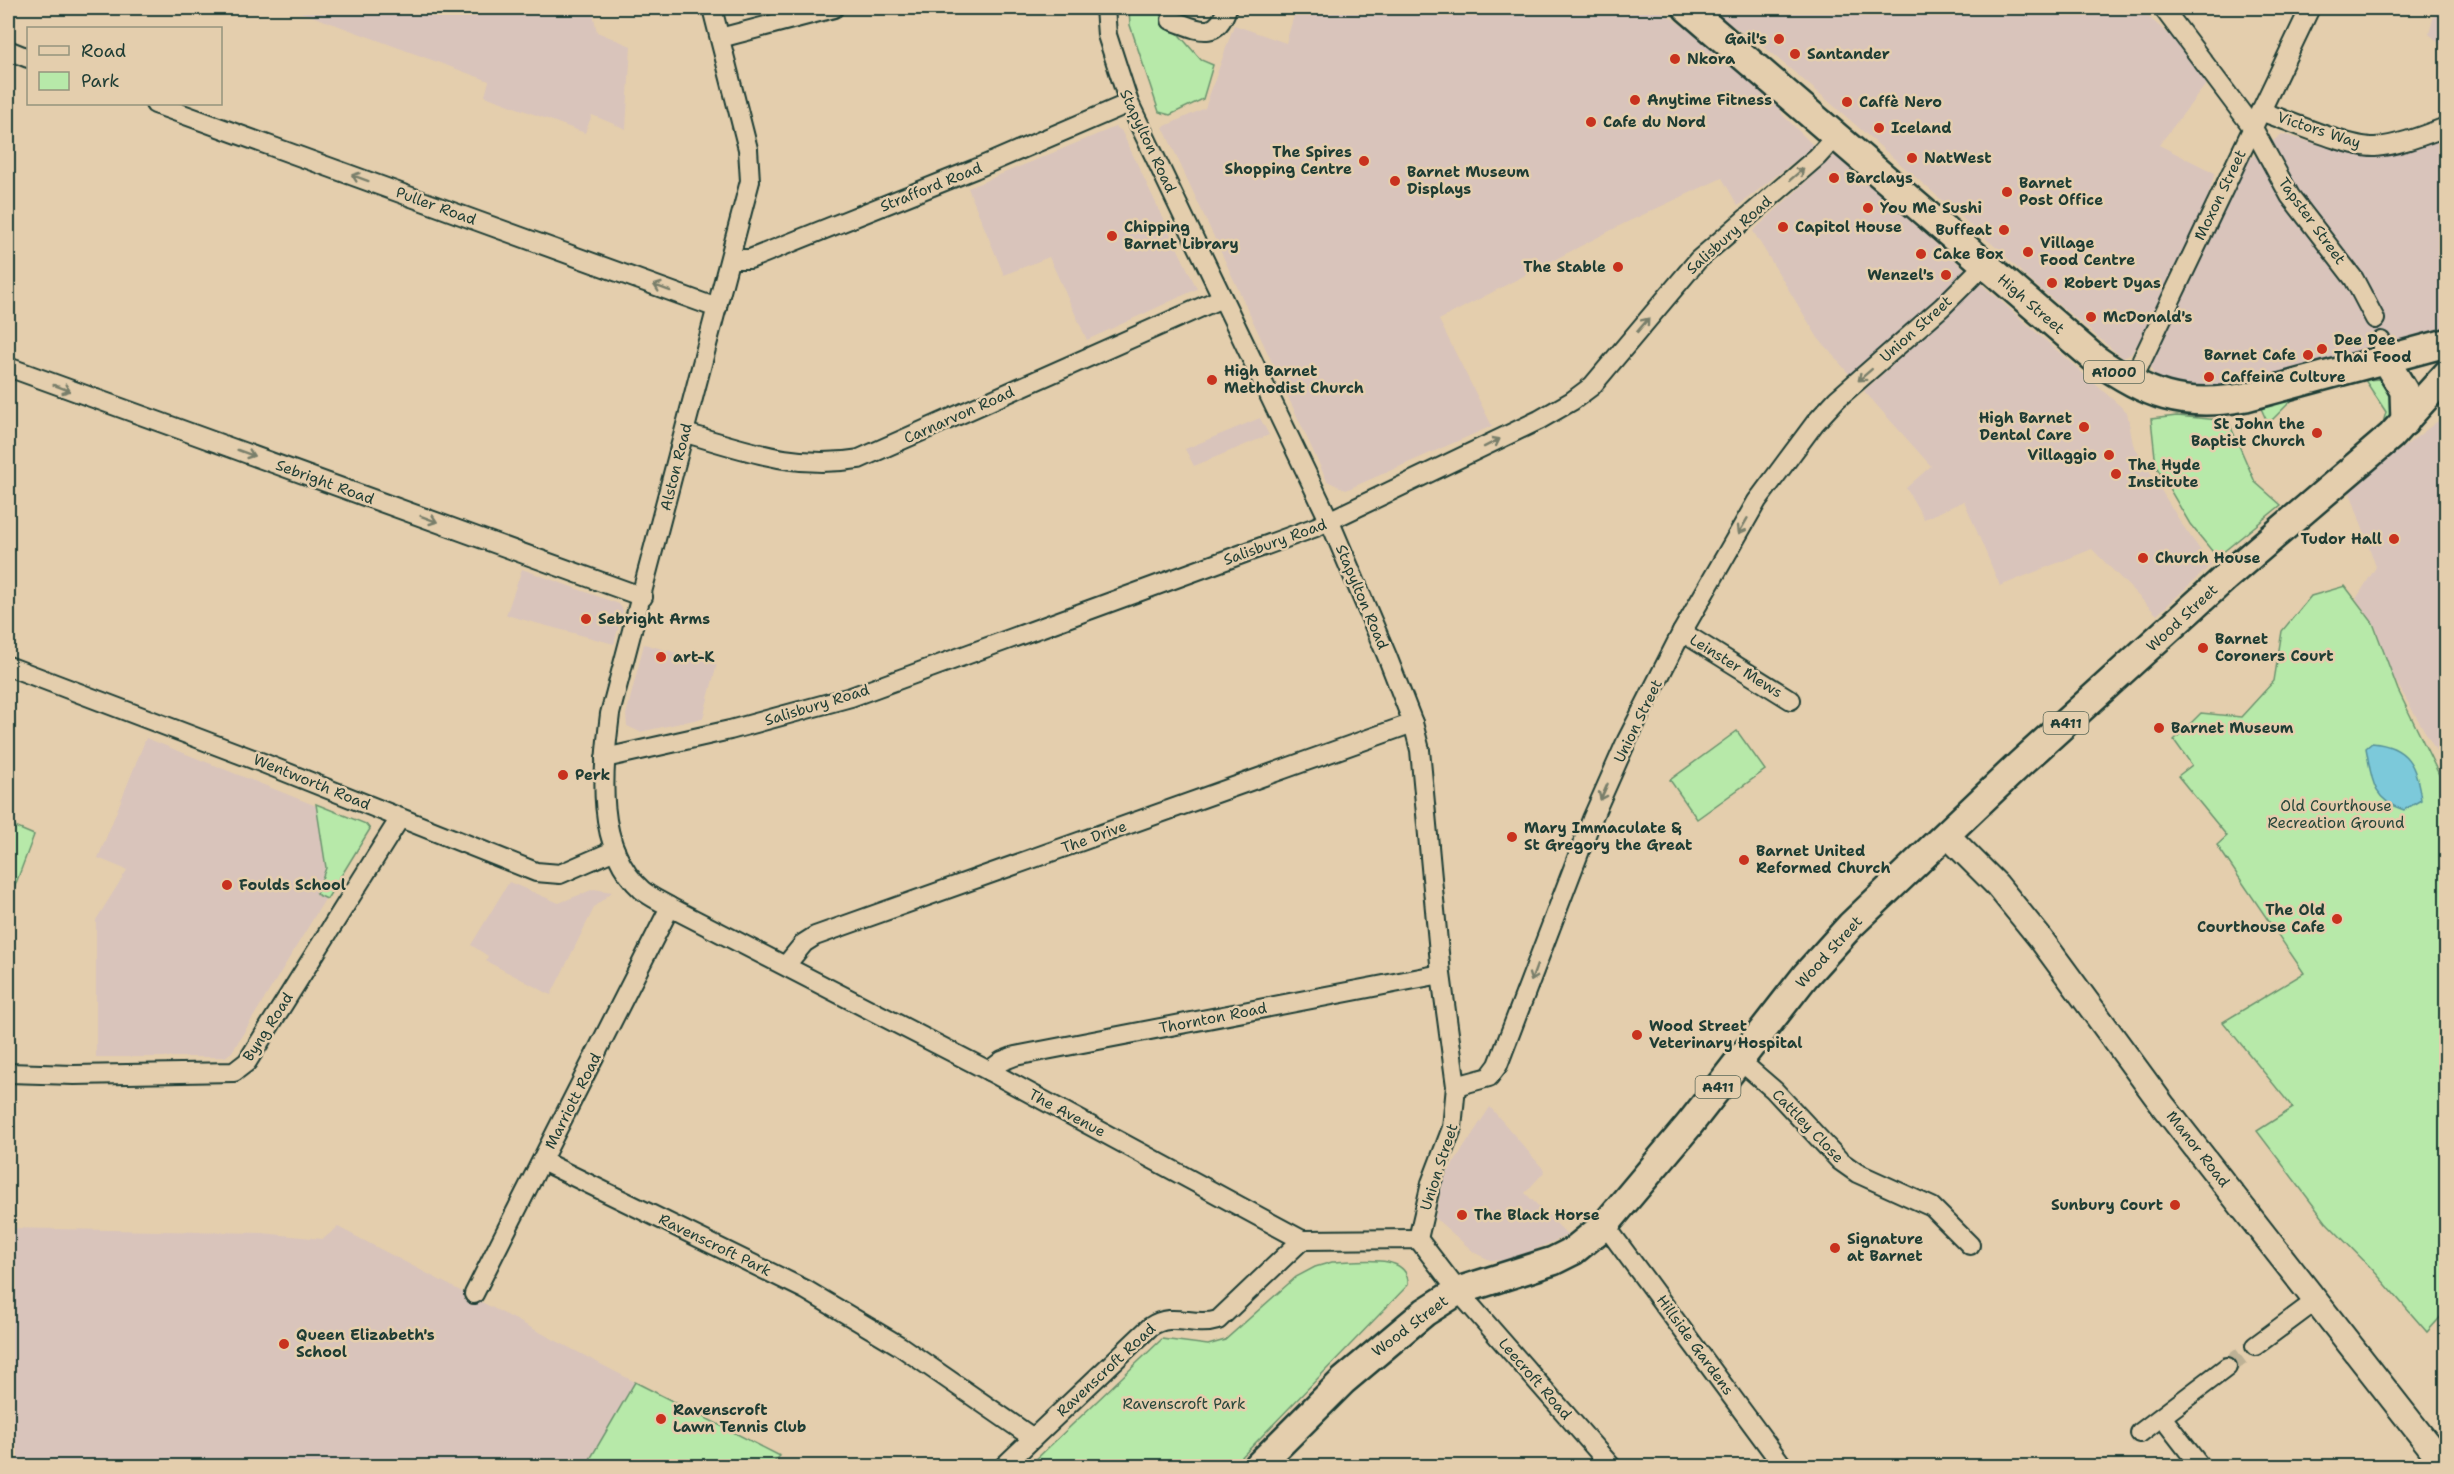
<svg xmlns="http://www.w3.org/2000/svg" width="2454" height="1474" font-family="'Shantell Sans',sans-serif">
<style>
.built{fill:#d9c4bb}
.green{fill:#b7e9a9;stroke:#6b936e;stroke-width:1.5}
.water{fill:#7bc9da;stroke:#569198;stroke-width:1.5}
.lines{fill:none;stroke-linecap:round;stroke-linejoin:round}
.street-tunnel{stroke:#bdb195;stroke-width:18;stroke-dasharray:18 9;stroke-linecap:butt}
.street-casing{stroke:#1f3d34;stroke-width:22}
.secondary-casing{stroke:#1f3d34;stroke-width:28}
.primary-casing{stroke:#1f3d34;stroke-width:32}
.street{stroke:#e4cead;stroke-width:18}
.secondary{stroke:#e4cead;stroke-width:24}
.primary{stroke:#e4cead;stroke-width:27}
.oneway{stroke:#787e6a}
.poi-dot{fill:#c8321e;stroke:#e4cead;stroke-width:2}
.labels{text-anchor:middle;stroke-width:5;stroke-linejoin:round;paint-order:stroke}
.shield{fill:#e4cead;stroke:#5a6858;stroke-width:1.5}
.shield-label{font-size:14px;font-weight:bold;fill:#1f3d34}
.poi-label{font-size:15px;font-weight:bold;fill:#1f3d34;stroke:#e4cead;text-anchor:start}
.street-label{font-size:15px;fill:#1f3d34;stroke:#e4cead}
.park-label{font-size:15px;fill:#27463a;stroke:#e4cead}
</style>
<rect width="100%" height="100%" fill="#e4cead"/>
<filter id="ink" filterUnits="userSpaceOnUse"><feTurbulence type="fractalNoise" baseFrequency=".0167" numOctaves="2"/><feDisplacementMap in="SourceGraphic" scale="12" xChannelSelector="R" yChannelSelector="G"/><feConvolveMatrix kernelMatrix="1 2 1 2 8 2 1 2 1" color-interpolation-filters="sRGB"/></filter>
<g filter="url(#ink)">
<g class="built">
<path d="M290,8h302l5,24 34,14 -5,83 -34,-14 -7,18 -100,-37 4,-15z"/>
<path d="M1296,8h361l36,25 85,72 5,10 31,31 -76,60 -16,-28 -99,46 -184,96 53,106 -146,64 -19,-9 -164,-354 42,-19 29,-83 52,18z"/>
<path d="M1707,8h431l41,35 28,40 -48,62 56,28 -25,84 56,-95 36,-28 70,20 24,2 27,-4 43,-16v193l-106,34 -99,24 -58,2 -30,-14 -2,-9 23,-78 -43,66 -8,4 -95,-79 -29,-29 -180,-157 -54,-45z"/>
<path d="M2436,8h10v40l-17,-14z"/>
<path d="M1115,127l6,3 76,159 -110,51 -38,-83 -45,18 -36,-87z"/>
<path d="M1835,155l131,115 -44,45 -72,60 -32,-37 -65,-107z"/>
<path d="M1978,281l149,131 6,32 48,79 30,42 -54,50 -65,-66 -92,37 -36,-85 -40,18 -18,-31 25,-22 -67,-75 66,-60z"/>
<path d="M2446,415v353l-55,-95 -17,-49 -18,-25 20,-32 -26,-75 39,-34z"/>
<path d="M1260,418l9,17 -75,31 -9,-17z"/>
<path d="M522,569l97,35 4,6 -9,34 -108,-29z"/>
<path d="M644,644l73,20 -14,54 -63,14 -13,-6 -1,-11z"/>
<path d="M146,738l223,89 -137,225 -7,5h-129v-137l31,-50 -29,-12z"/>
<path d="M509,882l50,21 35,-14 18,3 -17,14 -44,89 -65,-34 2,-5 -17,-11z"/>
<path d="M1490,1107l55,64 -20,22 43,42 -59,26 -19,-1 -15,-7 -40,-35 9,-40z"/>
<path d="M338,1227l297,155 -49,84h-578v-238l254,5 61,6z"/>
</g>
<g class="green">
<path d="M1129,8h52l-7,21 27,31 12,5 -10,34 -33,16 -11,-3 -29,-87z"/>
<path d="M2380,379l13,10 2,22 -12,12 3,-11 -21,-32z"/>
<path d="M2299,393l-31,31 -8,-18z"/>
<path d="M2177,416l43,4 10,5 25,57 26,23 -64,52 -27,-33 -34,-58 -5,-47z"/>
<path d="M2345,586l28,37 25,67 48,99v522l-19,21 -54,-62 -47,-48 -69,-91 36,-23 -70,-86 81,-49 -87,-128 10,-9 -49,-60 14,-11 -18,-25 27,-27 40,4 33,-36 8,-50 29,-35z"/>
<path d="M1737,731l28,39 -68,49 -27,-39z"/>
<path d="M316,804l50,20 4,5 -43,70 -11,-5 10,-26z"/>
<path d="M8,824l26,11 -19,51 -7,-4z"/>
<path d="M1332,1262c23,0 78,-11 76,23l-175,181h-204l133,-127 46,6 17,-5 71,-63 19,-10z"/>
<path d="M635,1382l145,74 -10,10h-184z"/>
</g>
<path class="water" d="M2372,743c36,3 45,23 49,57l-17,10c-33,-10 -32,-32 -38,-62z"/>
<g class="lines">
<path class="street-tunnel" d="M2227,1367l28,-21"/>
<g class="street-casing">
<g id="street">
<path d="M712,8l36,141 2,32 -140,533c-7,57 -16,133 32,176 8,7 18,11 28,17l319,164 313,169 116,-1 40,52 153,175"/>
<path d="M1105,8l2,27 22,68 201,419 57,134 26,67 7,27 21,224 15,112 -4,42 -21,55 -13,56"/>
<path d="M2163,8l90,120 37,68 64,83 21,40"/>
<path d="M1171,20c26,9 45,22 56,-12"/>
<path d="M720,38l114,-30"/>
<path d="M8,50l20,8"/>
<path d="M155,104l562,204"/>
<path d="M2260,111c27,9 89,37 115,36 25,-2 49,-12 71,-20"/>
<path d="M731,259h19l225,-90 154,-66"/>
<path d="M2381,341l4,19"/>
<path d="M8,367l635,230"/>
<path d="M2131,383l179,-375"/>
<path d="M685,433c62,17 109,37 174,26l363,-161"/>
<path d="M1682,632l109,68"/>
<path d="M8,666l250,95 278,111 24,2 55,-24"/>
<path d="M605,758l125,-28 121,-33 465,-170 223,-107 33,-19 20,-15 106,-126 119,-103 20,-22"/>
<path d="M786,965l18,-22 11,-7 598,-213"/>
<path d="M1738,1059l36,31 66,71 17,12 75,34 38,38"/>
<path d="M989,1071l13,-10 13,-5 426,-82"/>
<path d="M8,1073l66,2 160,-3 13,-10 153,-244"/>
<path d="M1456,1086l33,-9 9,-12 94,-246 35,-79 55,-108 75,-131 58,-78 22,-24 105,-92 43,-43"/>
<path d="M542,1161l264,129 94,56 133,92"/>
<path d="M1605,1225l178,241"/>
<path d="M474,1294l196,-387"/>
<path d="M2255,1346l62,-46"/>
<path d="M2162,1417l38,49"/>
<path d="M2140,1433l87,-66"/>
<path d="M1004,1466l146,-139c23,-16 43,1 68,-7l84,-80"/>
</g>
</g>
<g class="secondary-casing">
<path id="secondary" d="M1947,835l50,50 43,53 124,169 281,359"/>
</g>
<g class="primary-casing">
<g id="primary">
<path d="M1687,8l407,350c52,37 88,51 152,39l200,-54"/>
<path d="M2385,360l19,31 1,31"/>
<path d="M1258,1466l85,-85 82,-69 33,-21 95,-30 20,-10 32,-26 84,-100 117,-150 45,-50 169,-161 206,-187 165,-141 55,-61"/>
</g>
</g>
<use href="#street" class="street"/>
<use href="#secondary" class="secondary"/>
<use href="#primary" class="primary"/>
</g>
<defs><path id="oneway-shaft" d="M-6 0H5M1.5-3L5.5 0L1.5 3" fill="none" stroke-width="1.6" stroke-linecap="round" stroke-linejoin="round" transform="scale(1.5)"/></defs>
<g class="oneway">
<use href="#oneway-shaft" transform="translate(1797 174) rotate(-41)"/>
<use href="#oneway-shaft" transform="translate(360 178) rotate(-160)"/>
<use href="#oneway-shaft" transform="translate(662 288) rotate(-160)"/>
<use href="#oneway-shaft" transform="translate(1643 325) rotate(-50)"/>
<use href="#oneway-shaft" transform="translate(1865 375) rotate(139)"/>
<use href="#oneway-shaft" transform="translate(62 388) rotate(20)"/>
<use href="#oneway-shaft" transform="translate(1492 443) rotate(-27)"/>
<use href="#oneway-shaft" transform="translate(246 453) rotate(20)"/>
<use href="#oneway-shaft" transform="translate(429 519) rotate(20)"/>
<use href="#oneway-shaft" transform="translate(1743 526) rotate(120)"/>
<use href="#oneway-shaft" transform="translate(1604 792) rotate(114)"/>
<use href="#oneway-shaft" transform="translate(1534 973) rotate(110)"/>
</g>
</g>
<g class="poi-dot">
<circle cx="1779" cy="39" r="6"/>
<circle cx="1795" cy="54" r="6"/>
<circle cx="1675" cy="59" r="6"/>
<circle cx="1635" cy="100" r="6"/>
<circle cx="1847" cy="102" r="6"/>
<circle cx="1591" cy="122" r="6"/>
<circle cx="1879" cy="128" r="6"/>
<circle cx="1912" cy="158" r="6"/>
<circle cx="1364" cy="161" r="6"/>
<circle cx="1834" cy="178" r="6"/>
<circle cx="1395" cy="181" r="6"/>
<circle cx="2007" cy="192" r="6"/>
<circle cx="1868" cy="208" r="6"/>
<circle cx="1783" cy="227" r="6"/>
<circle cx="2004" cy="230" r="6"/>
<circle cx="1112" cy="236" r="6"/>
<circle cx="2028" cy="252" r="6"/>
<circle cx="1921" cy="254" r="6"/>
<circle cx="1618" cy="267" r="6"/>
<circle cx="1946" cy="275" r="6"/>
<circle cx="2052" cy="283" r="6"/>
<circle cx="2091" cy="317" r="6"/>
<circle cx="2322" cy="349" r="6"/>
<circle cx="2308" cy="355" r="6"/>
<circle cx="2209" cy="377" r="6"/>
<circle cx="1212" cy="380" r="6"/>
<circle cx="2084" cy="427" r="6"/>
<circle cx="2317" cy="433" r="6"/>
<circle cx="2109" cy="455" r="6"/>
<circle cx="2116" cy="474" r="6"/>
<circle cx="2394" cy="539" r="6"/>
<circle cx="2143" cy="558" r="6"/>
<circle cx="586" cy="619" r="6"/>
<circle cx="2203" cy="648" r="6"/>
<circle cx="661" cy="657" r="6"/>
<circle cx="2159" cy="728" r="6"/>
<circle cx="563" cy="775" r="6"/>
<circle cx="1512" cy="837" r="6"/>
<circle cx="1744" cy="860" r="6"/>
<circle cx="227" cy="885" r="6"/>
<circle cx="2337" cy="919" r="6"/>
<circle cx="1637" cy="1035" r="6"/>
<circle cx="2175" cy="1205" r="6"/>
<circle cx="1462" cy="1215" r="6"/>
<circle cx="1835" cy="1248" r="6"/>
<circle cx="284" cy="1344" r="6"/>
<circle cx="661" cy="1419" r="6"/>
</g>
<g class="labels">
<g class="shield">
<rect x="2084" y="361" width="60" height="22" rx="4.5"/>
<rect x="2043.5" y="712" width="45" height="22" rx="4.5"/>
<rect x="1695.5" y="1076" width="45" height="22" rx="4.5"/>
</g>
<g class="shield-label">
<text x="2114" y="377">A1000</text>
<text x="2066" y="728">A411</text>
<text x="1718" y="1092">A411</text>
</g>
<g class="poi-label">
<text x="1767" y="44" text-anchor="end">Gail's</text>
<text x="1807" y="59">Santander</text>
<text x="1687" y="64">Nkora</text>
<text x="1647" y="105">Anytime Fitness</text>
<text x="1859" y="107">Caffè Nero</text>
<text x="1603" y="127">Cafe du Nord</text>
<text x="1891" y="133">Iceland</text>
<text x="1352" y="157" text-anchor="end">The Spires<tspan x="1352" dy="17">Shopping Centre</tspan></text>
<text x="1924" y="163">NatWest</text>
<text x="1407" y="177">Barnet Museum<tspan x="1407" dy="17">Displays</tspan></text>
<text x="1846" y="183">Barclays</text>
<text x="2019" y="188">Barnet<tspan x="2019" dy="17">Post Office</tspan></text>
<text x="1880" y="213">You Me Sushi</text>
<text x="1124" y="232">Chipping<tspan x="1124" dy="17">Barnet Library</tspan></text>
<text x="1795" y="232">Capitol House</text>
<text x="1992" y="235" text-anchor="end">Buffeat</text>
<text x="2040" y="248">Village<tspan x="2040" dy="17">Food Centre</tspan></text>
<text x="1933" y="259">Cake Box</text>
<text x="1606" y="272" text-anchor="end">The Stable</text>
<text x="1934" y="280" text-anchor="end">Wenzel's</text>
<text x="2064" y="288">Robert Dyas</text>
<text x="2103" y="322">McDonald's</text>
<text x="2334" y="345">Dee Dee<tspan x="2334" dy="17">Thai Food</tspan></text>
<text x="2296" y="360" text-anchor="end">Barnet Cafe</text>
<text x="1224" y="376">High Barnet<tspan x="1224" dy="17">Methodist Church</tspan></text>
<text x="2221" y="382">Caffeine Culture</text>
<text x="2072" y="423" text-anchor="end">High Barnet<tspan x="2072" dy="17">Dental Care</tspan></text>
<text x="2305" y="429" text-anchor="end">St John the<tspan x="2305" dy="17">Baptist Church</tspan></text>
<text x="2097" y="460" text-anchor="end">Villaggio</text>
<text x="2128" y="470">The Hyde<tspan x="2128" dy="17">Institute</tspan></text>
<text x="2382" y="544" text-anchor="end">Tudor Hall</text>
<text x="2155" y="563">Church House</text>
<text x="598" y="624">Sebright Arms</text>
<text x="2215" y="644">Barnet<tspan x="2215" dy="17">Coroners Court</tspan></text>
<text x="673" y="662">art-K</text>
<text x="2171" y="733">Barnet Museum</text>
<text x="575" y="780">Perk</text>
<text x="1524" y="833">Mary Immaculate &amp;<tspan x="1524" dy="17">St Gregory the Great</tspan></text>
<text x="1756" y="856">Barnet United<tspan x="1756" dy="17">Reformed Church</tspan></text>
<text x="239" y="890">Foulds School</text>
<text x="2325" y="915" text-anchor="end">The Old<tspan x="2325" dy="17">Courthouse Cafe</tspan></text>
<text x="1649" y="1031">Wood Street<tspan x="1649" dy="17">Veterinary Hospital</tspan></text>
<text x="2163" y="1210" text-anchor="end">Sunbury Court</text>
<text x="1474" y="1220">The Black Horse</text>
<text x="1847" y="1244">Signature<tspan x="1847" dy="17">at Barnet</tspan></text>
<text x="296" y="1340">Queen Elizabeth's<tspan x="296" dy="17">School</tspan></text>
<text x="673" y="1415">Ravenscroft<tspan x="673" dy="17">Lawn Tennis Club</tspan></text>
</g>
<g class="street-label">
<text transform="translate(2319 130) rotate(18)" y="5">Victors Way</text>
<text transform="translate(1148 141) rotate(65)" y="5">Stapylton Road</text>
<text transform="translate(931 187) rotate(-22)" y="5">Strafford Road</text>
<text transform="translate(2220 195) rotate(-64)" y="5">Moxon Street</text>
<text transform="translate(436 206) rotate(20)" y="5">Puller Road</text>
<text transform="translate(2312 221) rotate(54)" y="5">Tapster Street</text>
<text transform="translate(1729 235) rotate(-42)" y="5">Salisbury Road</text>
<text transform="translate(2031 304) rotate(41)" y="5">High Street</text>
<text transform="translate(1916 329) rotate(-42)" y="5">Union Street</text>
<text transform="translate(959 415) rotate(-24)" y="5">Carnarvon Road</text>
<text transform="translate(676 467) rotate(-76)" y="5">Alston Road</text>
<text transform="translate(325 482) rotate(20)" y="5">Sebright Road</text>
<text transform="translate(1275 542) rotate(-20)" y="5">Salisbury Road</text>
<text transform="translate(1362 597) rotate(67)" y="5">Stapylton Road</text>
<text transform="translate(2182 618) rotate(-43)" y="5">Wood Street</text>
<text transform="translate(1736 666) rotate(32)" y="5">Leinster Mews</text>
<text transform="translate(817 705) rotate(-17)" y="5">Salisbury Road</text>
<text transform="translate(1638 721) rotate(-64)" y="5">Union Street</text>
<text transform="translate(312 782) rotate(22)" y="5">Wentworth Road</text>
<text transform="translate(1094 837) rotate(-20)" y="5">The Drive</text>
<text transform="translate(1829 952) rotate(-48)" y="5">Wood Street</text>
<text transform="translate(1213 1018) rotate(-11)" y="5">Thornton Road</text>
<text transform="translate(268 1027) rotate(-57)" y="5">Byng Road</text>
<text transform="translate(573 1101) rotate(-63)" y="5">Marriott Road</text>
<text transform="translate(1067 1113) rotate(28)" y="5">The Avenue</text>
<text transform="translate(1808 1126) rotate(46)" y="5">Cattley Close</text>
<text transform="translate(2198 1149) rotate(52)" y="5">Manor Road</text>
<text transform="translate(1439 1167) rotate(-72)" y="5">Union Street</text>
<text transform="translate(715 1245) rotate(26)" y="5">Ravenscroft Park</text>
<text transform="translate(1410 1326) rotate(-37)" y="5">Wood Street</text>
<text transform="translate(1695 1345) rotate(54)" y="5">Hillside Gardens</text>
<text transform="translate(1106 1370) rotate(-43)" y="5">Ravenscroft Road</text>
<text transform="translate(1535 1379) rotate(49)" y="5">Leecroft Road</text>
</g>
<g class="park-label">
<text x="2336" y="811">Old Courthouse<tspan x="2336" dy="17">Recreation Ground</tspan></text>
<text x="1184" y="1409">Ravenscroft Park</text>
</g>
</g>
<rect width="2454" height="1474" fill="none" stroke="#e4cead" stroke-width="30"/>
<rect x="15" y="15" width="2424" height="1444" fill="none" stroke="#1f3d34" stroke-width="2" filter="url(#ink)"/>
<rect x="27" y="27" width="195" height="78" fill="#e4cead" stroke="#95947d" stroke-width="1.5"/>
<rect x="39" y="46" width="30" height="9" fill="#e4cead" stroke="#95947d" stroke-width="1.5"/>
<text x="81" y="57" font-size="18" fill="#1f3d34">Road</text>
<rect x="39" y="72" width="30" height="18" fill="#b7e9a9" stroke="#95947d" stroke-width="1.5"/>
<text x="81" y="87" font-size="18" fill="#1f3d34">Park</text>
</svg>
